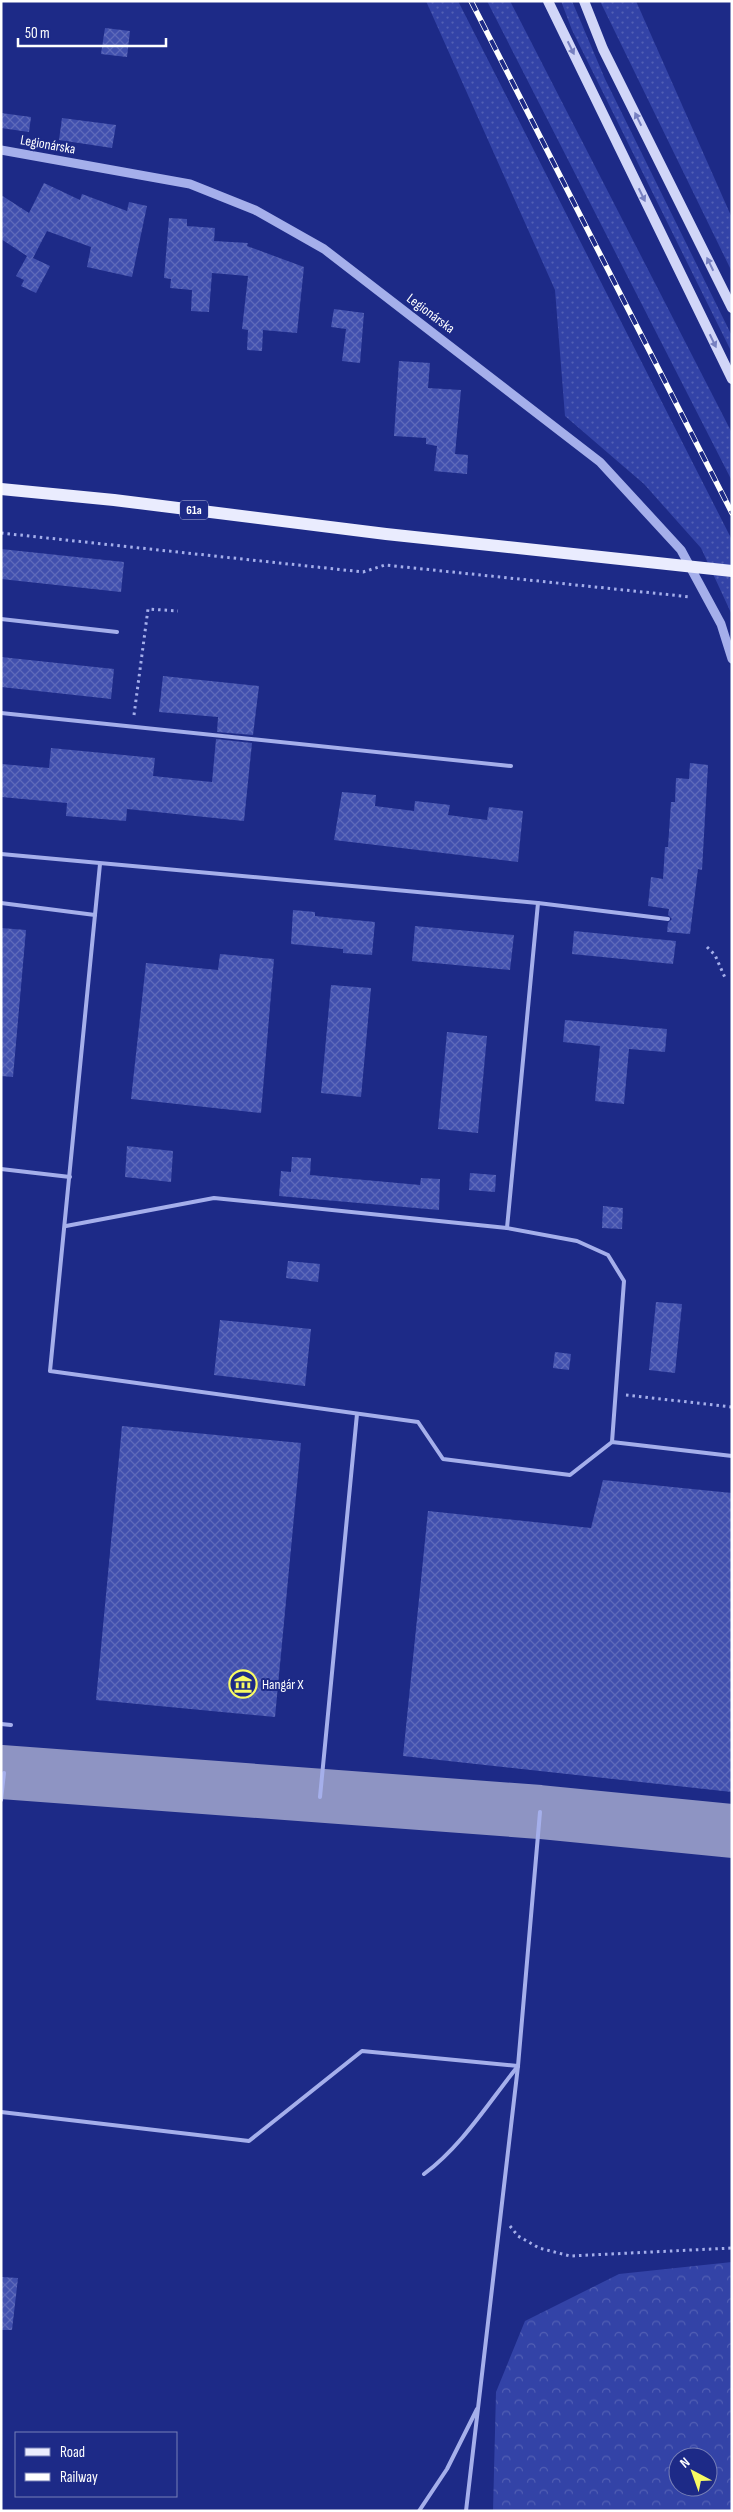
<svg xmlns="http://www.w3.org/2000/svg" width="733" height="2512" font-family="'Sofia Sans Condensed',sans-serif">
<style>
.grass{fill:url(#grass-dots)}
.forest{fill:url(#forest-crowns);fill-rule:evenodd}
.lines{fill:none;stroke-linecap:round;stroke-linejoin:round}
.taxiway{stroke:#8e94c3;stroke-width:54}
.building{fill:url(#building-cross-hatch)}
.path{stroke:#a5afeb;stroke-width:3;stroke-dasharray:2.5 4;stroke-linecap:butt}
.service{stroke:#a5afeb;stroke-width:4}
.tertiary{stroke:#a5afeb;stroke-width:9}
.secondary{stroke:#d1d6f8;stroke-width:10}
.primary{stroke:#eaecfe;stroke-width:12}
.rail-casing{stroke:#fff;stroke-width:5.5}
.rail{stroke:#1d2a87;stroke-width:4;stroke-dasharray:11;stroke-linecap:butt}
.oneway{fill:#7780c0}
.labels{text-anchor:middle;stroke-width:4;stroke-linejoin:round;paint-order:stroke}
.shield{fill:#1d2a87;stroke:#bbbfdb;stroke-width:1}
.shield-label{font-size:12px;font-weight:bold;fill:#fff}
.street-label{font-size:14px;fill:#fff;stroke:#1d2a87}
.poi-label{font-size:14px;fill:#fff;stroke:#1d2a87;text-anchor:start}
</style>
<defs>
<pattern id="grass-dots" width="8" height="8" patternUnits="userSpaceOnUse" patternTransform="scale(1.25)"><rect width="8" height="8" fill="#3343a7"/><path d="M2 2h.1M6 6h.1" fill="none" stroke="#525fb4" stroke-width="1.8" stroke-linecap="round"/></pattern>
<pattern id="forest-crowns" width="20" height="18" patternUnits="userSpaceOnUse" patternTransform="scale(1.25)"><rect width="20" height="18" fill="#3343a7"/><path d="M2 6a3 3 0 1 1 6 0M12 15a3 3 0 1 1 6 0" fill="none" stroke="#525fb4"/></pattern>
<pattern id="building-cross-hatch" width="8" height="8" patternUnits="userSpaceOnUse" patternTransform="scale(1.25)"><rect width="8" height="8" fill="#4150ae"/><path d="M0 0l8 8M0 8l8-8" fill="none" stroke="#5e6aba"/></pattern>
</defs>
<rect width="100%" height="100%" fill="#1d2a87"/>
<g class="grass">
<path d="M426,1h32l274,539v75l-31,-67 -57,-64 -79,-68 -10,-126z"/>
<path d="M487,1h23l222,432v48z"/>
<path d="M561,1h11l33,78 127,257v17l-160,-323z"/>
<path d="M600,1h36l96,217v54z"/>
</g>
<path class="forest" d="M732,2262v249h-239l3,-119 29,-71 94,-47zM678,2457h30v30h-30z"/>
<g class="lines">
<path class="taxiway" d="M1,1772l539,40 192,19"/>
</g>
<g class="building">
<path d="M105,28l25,3 -3,26 -26,-3z"/>
<path d="M1,113l30,4 -2,15 -28,-4z"/>
<path d="M62,118l54,7 -4,23 -53,-8z"/>
<path d="M44,183l36,17 2,-6 45,17 2,-9 18,4 -15,71 -45,-10 4,-20 -44,-16 -14,27 17,8 -14,27 -15,-7 3,-6 -8,-4 11,-20 -26,-17v-44l28,18z"/>
<path d="M169,218l18,1v7l28,2 -1,13 34,2 -1,3 57,21 -7,66 -34,-3 -1,21 -15,-1 1,-20 -6,-1 6,-53 -36,-3 -3,39 -18,-1 1,-21 -22,-2 1,-9 -7,-1z"/>
<path d="M334,309l30,4 -4,50 -18,-2 4,-32 -15,-2z"/>
<path d="M399,361l31,2 -2,25 33,2 -6,64 13,1 -1,19 -33,-3 3,-25 -11,-2v-6l-32,-2z"/>
<path d="M1,549l123,13 -3,30 -120,-13z"/>
<path d="M1,657l113,12 -3,30 -110,-12z"/>
<path d="M163,676l96,10 -6,49 -36,-3 1,-15 -59,-5z"/>
<path d="M216,739l36,4 -8,78 -117,-12 -1,12 -60,-5 1,-13 -66,-6v-33l48,4 2,-20 104,10 -2,18 59,6z"/>
<path d="M690,763l18,2 -6,105 -4,-1 -8,65 -23,-2 1,-9 4,-4 -4,-4 1,-6 -21,-3 3,-29 12,2 2,-32h3l3,-45h4l1,-24 13,1z"/>
<path d="M342,792l34,3 -1,11 39,5 1,-10 35,4 -2,10 39,5 2,-13 34,4 -5,51 -184,-22z"/>
<path d="M293,910l22,2v4l60,6 -3,33 -29,-2v-4l-52,-5z"/>
<path d="M415,926l99,9 -4,35 -98,-9z"/>
<path d="M1,928l25,2 -13,147 -12,-1z"/>
<path d="M574,931l102,10 -3,23 -101,-10z"/>
<path d="M220,954l54,5 -13,154 -130,-14 15,-136 72,7z"/>
<path d="M331,985l40,3 -10,109 -40,-4z"/>
<path d="M565,1020l102,9 -2,23 -36,-3 -5,55 -29,-3 5,-55 -37,-4z"/>
<path d="M447,1032l40,4 -9,97 -40,-4z"/>
<path d="M127,1146l46,5 -2,31 -46,-5z"/>
<path d="M292,1157l19,1 -1,17 110,10 1,-7 19,1 -1,31 -160,-14 2,-25 10,1z"/>
<path d="M470,1173l26,2 -1,17 -26,-2z"/>
<path d="M603,1206l20,2 -1,21 -20,-1z"/>
<path d="M288,1261l32,3 -2,18 -32,-4z"/>
<path d="M656,1302l26,2 -7,69 -26,-3z"/>
<path d="M220,1320l91,9 -6,57 -91,-11z"/>
<path d="M555,1352l16,2 -2,16 -16,-2z"/>
<path d="M122,1426l179,17 -26,274 -179,-17z"/>
<path d="M603,1480l129,13v299l-329,-36 25,-245 163,17z"/>
<path d="M1,2277l17,1 -6,52h-11z"/>
</g>
<g class="lines">
<g class="path">
<path d="M1,533l362,39 22,-7 306,32"/>
<path d="M134,715l14,-106 30,2"/>
<path d="M707,947l8,8 11,25"/>
<path d="M626,1395l106,12"/>
<path d="M510,2226l8,10 21,12 31,8 162,-8"/>
</g>
<g class="service">
<path d="M1,619l116,13"/>
<path d="M1,713l510,53"/>
<path d="M1,854l537,49 130,16"/>
<path d="M100,864l-50,507 368,51 25,37 127,16 42,-33 120,14"/>
<path d="M1,903l94,12"/>
<path d="M1,1169l69,8"/>
<path d="M66,1226l148,-28 293,30 70,13 31,14 16,26 -12,161"/>
<path d="M507,1228l31,-325"/>
<path d="M1,1724l10,1"/>
<path d="M320,1797l37,-383"/>
<path d="M1,1800l3,-27"/>
<path d="M1,2112l248,29 113,-90 156,15"/>
<path d="M424,2174c38,-28 65,-72 94,-108"/>
<path d="M419,2511l28,-42 30,-60"/>
<path d="M466,2511l52,-445 22,-254"/>
</g>
<path class="tertiary" d="M1,150l189,34 65,26 69,39 276,213 81,88 40,74 11,35"/>
<g class="secondary">
<path d="M548,1l184,378"/>
<path d="M584,1l19,48 129,259"/>
</g>
<path class="primary" d="M1,489l113,11 272,34 346,37"/>
<g class="rail-casing">
<path id="rail" d="M471,1l261,512"/>
</g>
<use href="#rail" class="rail"/>
</g>
<defs><path id="oneway-solid" d="M-6-.8H1V-3.2L6.5 0L1 3.2V.8H-6Z" transform="scale(1.25)"/></defs>
<g class="oneway">
<use href="#oneway-solid" transform="translate(571 48) rotate(64)"/>
<use href="#oneway-solid" transform="translate(638 119) rotate(-116)"/>
<use href="#oneway-solid" transform="translate(642 195) rotate(64)"/>
<use href="#oneway-solid" transform="translate(710 264) rotate(-116)"/>
<use href="#oneway-solid" transform="translate(713 341) rotate(64)"/>
</g>
<defs>
<g id="museum-ring" transform="scale(1.4375)"><circle r="9.5" fill="#1d2a87" stroke="#f8fb63" stroke-width="1.5"/><path d="M0-6L6-3V-2H-6V-3ZM-5-1h2V3h-2ZM-1-1h2V3h-2ZM3-1h2V3H3ZM-6 4H6V6H-6Z" fill="#f8fb63"/></g>
</defs>
<g fill-rule="evenodd">
<use href="#museum-ring" x="243" y="1684"/>
</g>
<g class="labels">
<rect class="shield" x="180" y="500.5" width="28" height="19" rx="4"/>
<g class="shield-label">
<text x="194" y="514">61a</text>
</g>
<g class="street-label">
<text transform="translate(48 144) rotate(10)" y="5">Legionárska</text>
<text transform="translate(431 313) rotate(37)" y="5">Legionárska</text>
</g>
<g class="poi-label">
<text x="262" y="1689">Hangár X</text>
</g>
</g>
<rect width="733" height="2512" fill="none" stroke="#ffffff" stroke-width="5"/>
<rect x="15" y="2432" width="162" height="65" fill="#1d2a87" stroke="#777fb7"/>
<rect x="25" y="2448" width="25" height="8" fill="#eaecfe" stroke="#777fb7"/>
<text x="60" y="2457" font-size="15" fill="#ffffff">Road</text>
<rect x="25" y="2473" width="25" height="8" fill="#ffffff" stroke="#777fb7"/>
<text x="60" y="2482" font-size="15" fill="#ffffff">Railway</text>
<g transform="translate(693 2472) rotate(319)"><circle r="24" fill="#1d2a87" stroke="#777fb7"/>
<path d="M0-4L9 19L0 12L-9 19Z" fill="#f8fb63"/>
<text y="-8" font-size="14" font-weight="bold" text-anchor="middle" fill="#ffffff">N</text>
</g>
<path d="M18 38v8h148v-8" fill="none" stroke="#ffffff" stroke-width="2.5"/>
<text x="25" y="38" font-size="15" fill="#ffffff" stroke="#1d2a87" stroke-width="4" paint-order="stroke">50 m</text>
</svg>
